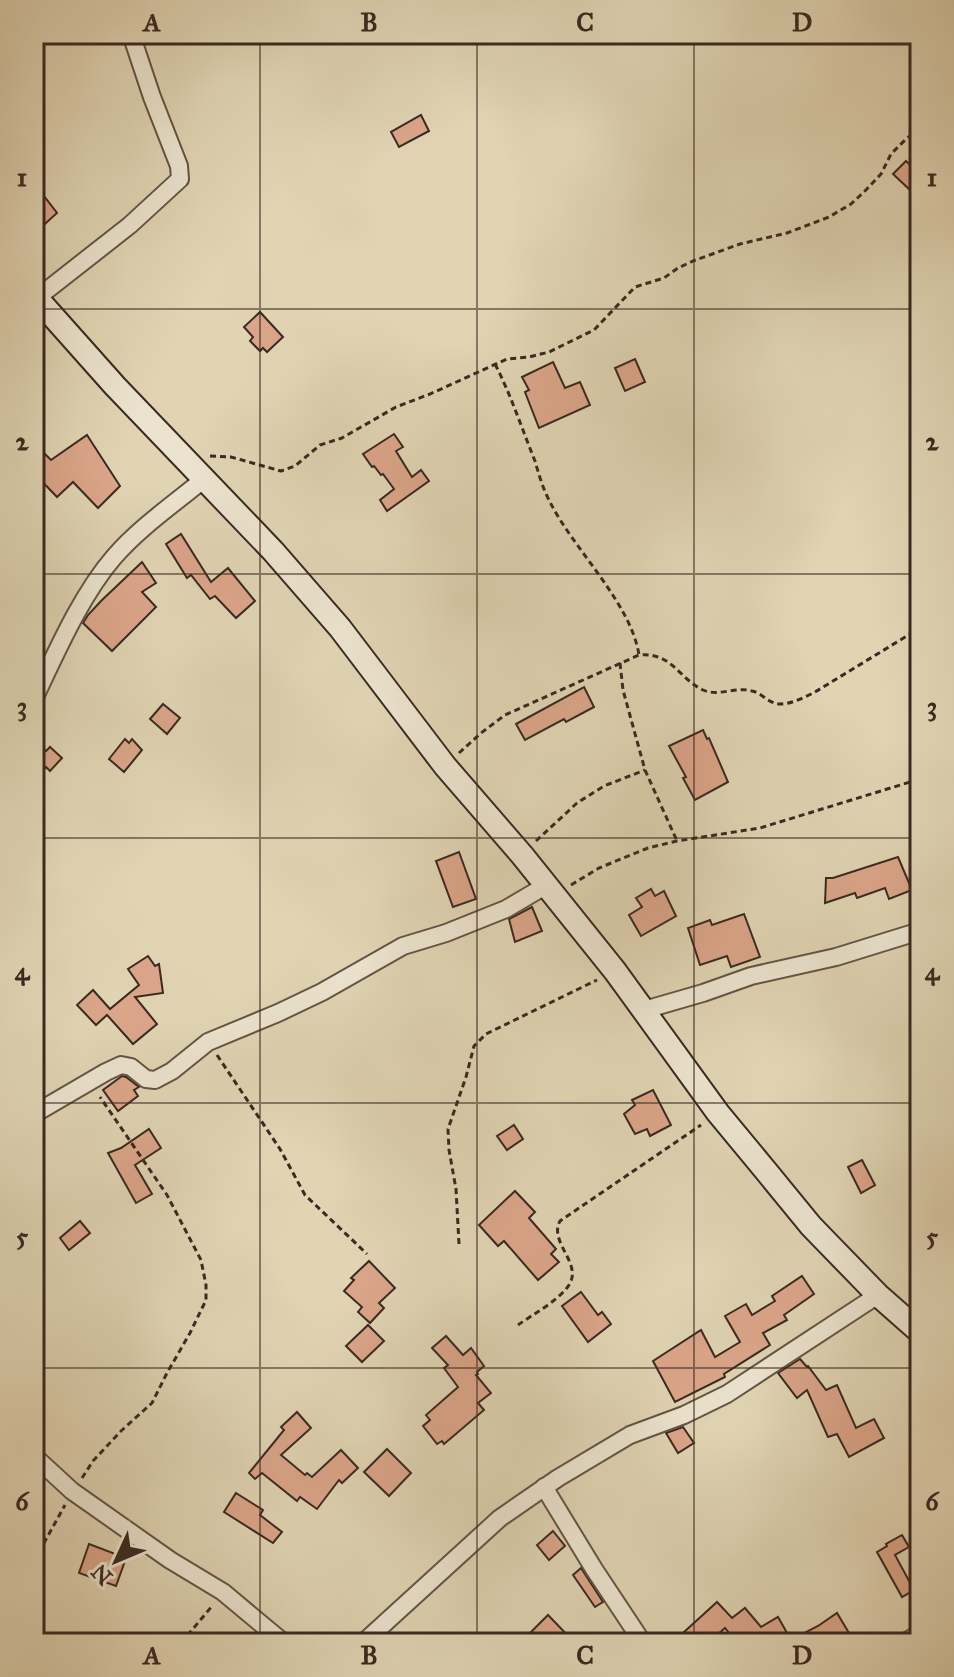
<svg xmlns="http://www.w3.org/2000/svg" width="954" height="1677" font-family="'IM FELL Great Primer',serif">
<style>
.building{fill:#dba589;stroke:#3a2921;stroke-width:2}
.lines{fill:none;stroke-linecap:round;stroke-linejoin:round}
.street-casing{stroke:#645446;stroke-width:20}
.secondary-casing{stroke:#3a2921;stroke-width:26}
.path{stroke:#3a2921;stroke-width:3;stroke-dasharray:6 4;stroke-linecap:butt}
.street{stroke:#ebe3ce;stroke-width:16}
.secondary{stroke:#ebe3ce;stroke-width:22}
.grid{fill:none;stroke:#3a2921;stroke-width:2;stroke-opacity:0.55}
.neatline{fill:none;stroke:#3a2921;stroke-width:3}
.grid-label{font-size:26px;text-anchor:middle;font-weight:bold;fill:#3a2921}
</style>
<rect width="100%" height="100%" fill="#e0d4b3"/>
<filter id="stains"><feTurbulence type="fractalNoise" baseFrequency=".0025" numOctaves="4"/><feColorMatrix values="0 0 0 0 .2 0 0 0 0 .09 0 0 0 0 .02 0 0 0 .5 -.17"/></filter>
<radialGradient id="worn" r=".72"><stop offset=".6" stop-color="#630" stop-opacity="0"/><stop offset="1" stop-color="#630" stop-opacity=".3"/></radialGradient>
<g class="building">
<path d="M421,115l8,16 -30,16 -8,-15z"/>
<path d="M906,161l14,13v6l-10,10 -17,-16z"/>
<path d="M34,183l23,30 -23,21z"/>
<path d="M260,312l23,25 -16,15 -4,-4 -3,3 -10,-10 3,-4 -9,-10z"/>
<path d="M635,359l10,23 -20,9 -10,-23z"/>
<path d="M553,362l12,26 15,-6 10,23 -51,23 -14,-36 4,-2 -7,-13z"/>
<path d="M394,434l9,13 -7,4 16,26 9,-7 8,11 -42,30 -7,-11 14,-11 -11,-15 -2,1 -7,-9 -2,1 -9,-13z"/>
<path d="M87,435l33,51 -22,22 -25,-26 -16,15 -23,-24v-30l17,17z"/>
<path d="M181,534l30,48 17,-14 27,33 -19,17 -21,-22 -5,3 -19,-24 -4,3 -21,-34z"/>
<path d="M142,562l14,21 -14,9 14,15 -44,44 -29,-28 5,-8 13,-14z"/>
<path d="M584,687l10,20 -28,15 -2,-3 -39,21 -9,-16z"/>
<path d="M163,704l17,14 -13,16 -17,-15z"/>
<path d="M703,730l4,9 2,-1 19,44 -33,18 -12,-22 3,-1 -17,-31z"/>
<path d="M125,739l4,4 3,-4 10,11 -18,22 -15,-13z"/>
<path d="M34,740l12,11 4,-4 12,11 -12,13 -4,-4 -12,14z"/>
<path d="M459,852l17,47 -23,8 -17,-46z"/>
<path d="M898,857l14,33 -23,9 -4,-11 -28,10 -2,-5 -30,10 1,-25h7z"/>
<path d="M651,889l4,7 9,-5 12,25 -35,20 -12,-21 13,-8 -6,-9z"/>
<path d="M532,907l10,24 -27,11 -6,-23z"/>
<path d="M744,914l16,43 -29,10 -4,-11 -27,9 -12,-37 22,-8 2,5z"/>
<path d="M148,956l7,10 4,-2 4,29 -28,4 22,27 -24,20 -26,-29 -11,10 -19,-20 16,-15 17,19 29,-24 -11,-16z"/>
<path d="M122,1076l4,1 13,10 -5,3 4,6 -20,15 -15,-21z"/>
<path d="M653,1090l18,35 -21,11 -3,-7 -12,5 -11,-20 11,-9 -3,-5z"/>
<path d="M514,1125l9,14 -16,11 -10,-14z"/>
<path d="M149,1129l12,19 -26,17 17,29 -16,9 -28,-50 13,-5z"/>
<path d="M862,1160l13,25 -14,8 -13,-26z"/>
<path d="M515,1191l20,21 -6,6 27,31 -5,5 8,8 -21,18 -34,-39 -6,5 -19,-21z"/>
<path d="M80,1221l10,12 -21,17 -9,-12z"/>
<path d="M369,1261l26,27 -16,15 5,5 -14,15 -12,-11 4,-5 -18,-16 10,-11 -3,-2z"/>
<path d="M802,1276l12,18 -30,21 3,5 -24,13 7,12 -46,29 1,3 -50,25 -22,-41 48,-31 14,27 25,-15 -15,-26 21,-12 6,11 23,-14 -3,-5z"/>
<path d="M581,1292l17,23 4,-3 9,12 -23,18 -26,-36z"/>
<path d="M368,1325l16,16 -22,21 -16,-16z"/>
<path d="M446,1336l17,19 8,-7 13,18 -7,6 1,2 -2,1 15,18 -13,10 6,7 -40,34 -2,-3 -5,3 -14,-18 7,-6 -4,-5 32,-28 -14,-19 4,-3 -16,-17z"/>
<path d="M800,1359l7,8 1,-1 18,24 11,-5 19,43 18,-9 10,19 -35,19 -12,-23 -9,3 -21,-47 -10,8 -19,-25z"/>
<path d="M297,1412l14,16 -30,27 24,20 2,-2 5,4 29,-27 17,18 -16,15 -3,-3 -22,29 -17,-12 -3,4 -35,-28 -7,6 -6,-6 35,-43 -3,-3z"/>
<path d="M683,1427l11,16 -16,10 -12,-20z"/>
<path d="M387,1449l24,24 -22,23 -25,-24z"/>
<path d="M236,1493l27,17 -3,5 22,17 -9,11 -49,-31z"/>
<path d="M553,1531l12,15 -16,14 -12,-15z"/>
<path d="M902,1535l7,12 -14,8 19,35 -12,7 -25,-45 10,-6 -1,-2z"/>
<path d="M89,1544l37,14 -10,28 -37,-13z"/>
<path d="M581,1568l22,34 -8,5 -22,-32z"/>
<path d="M717,1602l15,16 13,-10 16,19 17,-10 13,23 27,-14 19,-13 18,30h-118l-12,-15 -17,15h-36z"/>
<path d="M548,1615l27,28h-55z"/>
</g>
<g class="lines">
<g class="street-casing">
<g id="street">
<path d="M37,298l93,-73 50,-46 -1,-13 -27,-69 -21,-63"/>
<path d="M34,699c22,-46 47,-104 80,-142 26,-30 60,-53 90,-78"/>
<path d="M644,1010l59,-17 48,-17 85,-19 84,-26"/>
<path d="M34,1114l72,-42 15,-7 10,2 15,12 9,1 17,-9 36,-29 70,-29 44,-21 81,-46 43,-13 60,-24 39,-23"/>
<path d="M34,1456l38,35 98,69 53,32 61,51"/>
<path d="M544,1487l50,82 49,74"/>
<path d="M363,1643l137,-125 58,-40 72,-43 54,-20 43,-21 151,-99"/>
<path d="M904,1643l16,-10"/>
</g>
</g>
<g class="secondary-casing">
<path id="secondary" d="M34,295l81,91 158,165 67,77 105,138 77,89 93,116 103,142 48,58 45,55 67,69 42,37"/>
</g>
<g class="path">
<path d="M495,364c16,31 27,65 40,97 4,14 8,28 15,41 24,48 81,101 89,153"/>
<path d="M210,456l21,1 50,14 14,-5 25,-21 22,-7 54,-31 34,-13 77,-35 22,-2 20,-5 45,-22 41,-43 29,-9 14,-10 15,-7 47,-17 47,-11 42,-16 22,-13 13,-12 17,-18 10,-20 16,-16 13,-9"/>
<path d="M620,663l3,27 22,80 32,71"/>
<path d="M459,753l22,-20 24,-18 134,-60c33,-3 39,23 64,35 16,7 33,-4 49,1 10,2 17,13 28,13 12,0 25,-7 35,-12l105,-64"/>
<path d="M536,841l41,-38 27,-17 41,-16"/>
<path d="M571,885l28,-17 49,-20 29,-7 83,-13 160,-49"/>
<path d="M217,1055l63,94 25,46 62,59"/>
<path d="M459,1244l-3,-55 -7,-39 -1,-21 18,-52 8,-31 12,-12 111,-54"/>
<path d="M518,1325c15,-11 46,-27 53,-44 8,-20 -22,-40 -11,-60l141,-96"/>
<path d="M82,1478l11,-17 28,-30 31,-28 15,-30 23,-40 16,-33v-15l-5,-25 -34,-65 -67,-98"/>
<path d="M34,1561l31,-56"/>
<path d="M181,1643l32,-38"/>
</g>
<use href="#street" class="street"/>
<use href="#secondary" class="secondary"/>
</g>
<path class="grid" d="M260,34v1609M477,34v1609M694,34v1609M34,309h886M34,574h886M34,838h886M34,1103h886M34,1368h886"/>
<rect width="954" height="1677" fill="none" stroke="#e0d4b3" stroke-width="88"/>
<g transform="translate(116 1561) rotate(226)" stroke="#ebe3ce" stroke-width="6" paint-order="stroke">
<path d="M0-6L14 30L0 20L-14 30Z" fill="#3a2921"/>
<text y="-12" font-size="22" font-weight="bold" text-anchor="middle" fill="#3a2921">N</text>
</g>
<rect x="44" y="44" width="866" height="1589" class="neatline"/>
<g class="grid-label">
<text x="152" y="31">A</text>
<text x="369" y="31">B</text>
<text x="585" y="31">C</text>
<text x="802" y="31">D</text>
<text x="22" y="186">1</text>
<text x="932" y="186">1</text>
<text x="22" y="450">2</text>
<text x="932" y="450">2</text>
<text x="22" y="715">3</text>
<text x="932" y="715">3</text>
<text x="22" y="980">4</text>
<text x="932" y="980">4</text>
<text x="22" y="1245">5</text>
<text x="932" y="1245">5</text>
<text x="22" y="1510">6</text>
<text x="932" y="1510">6</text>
<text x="152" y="1664">A</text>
<text x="369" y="1664">B</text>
<text x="585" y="1664">C</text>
<text x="802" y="1664">D</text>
</g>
<rect width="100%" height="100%" filter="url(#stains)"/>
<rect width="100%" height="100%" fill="url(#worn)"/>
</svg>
